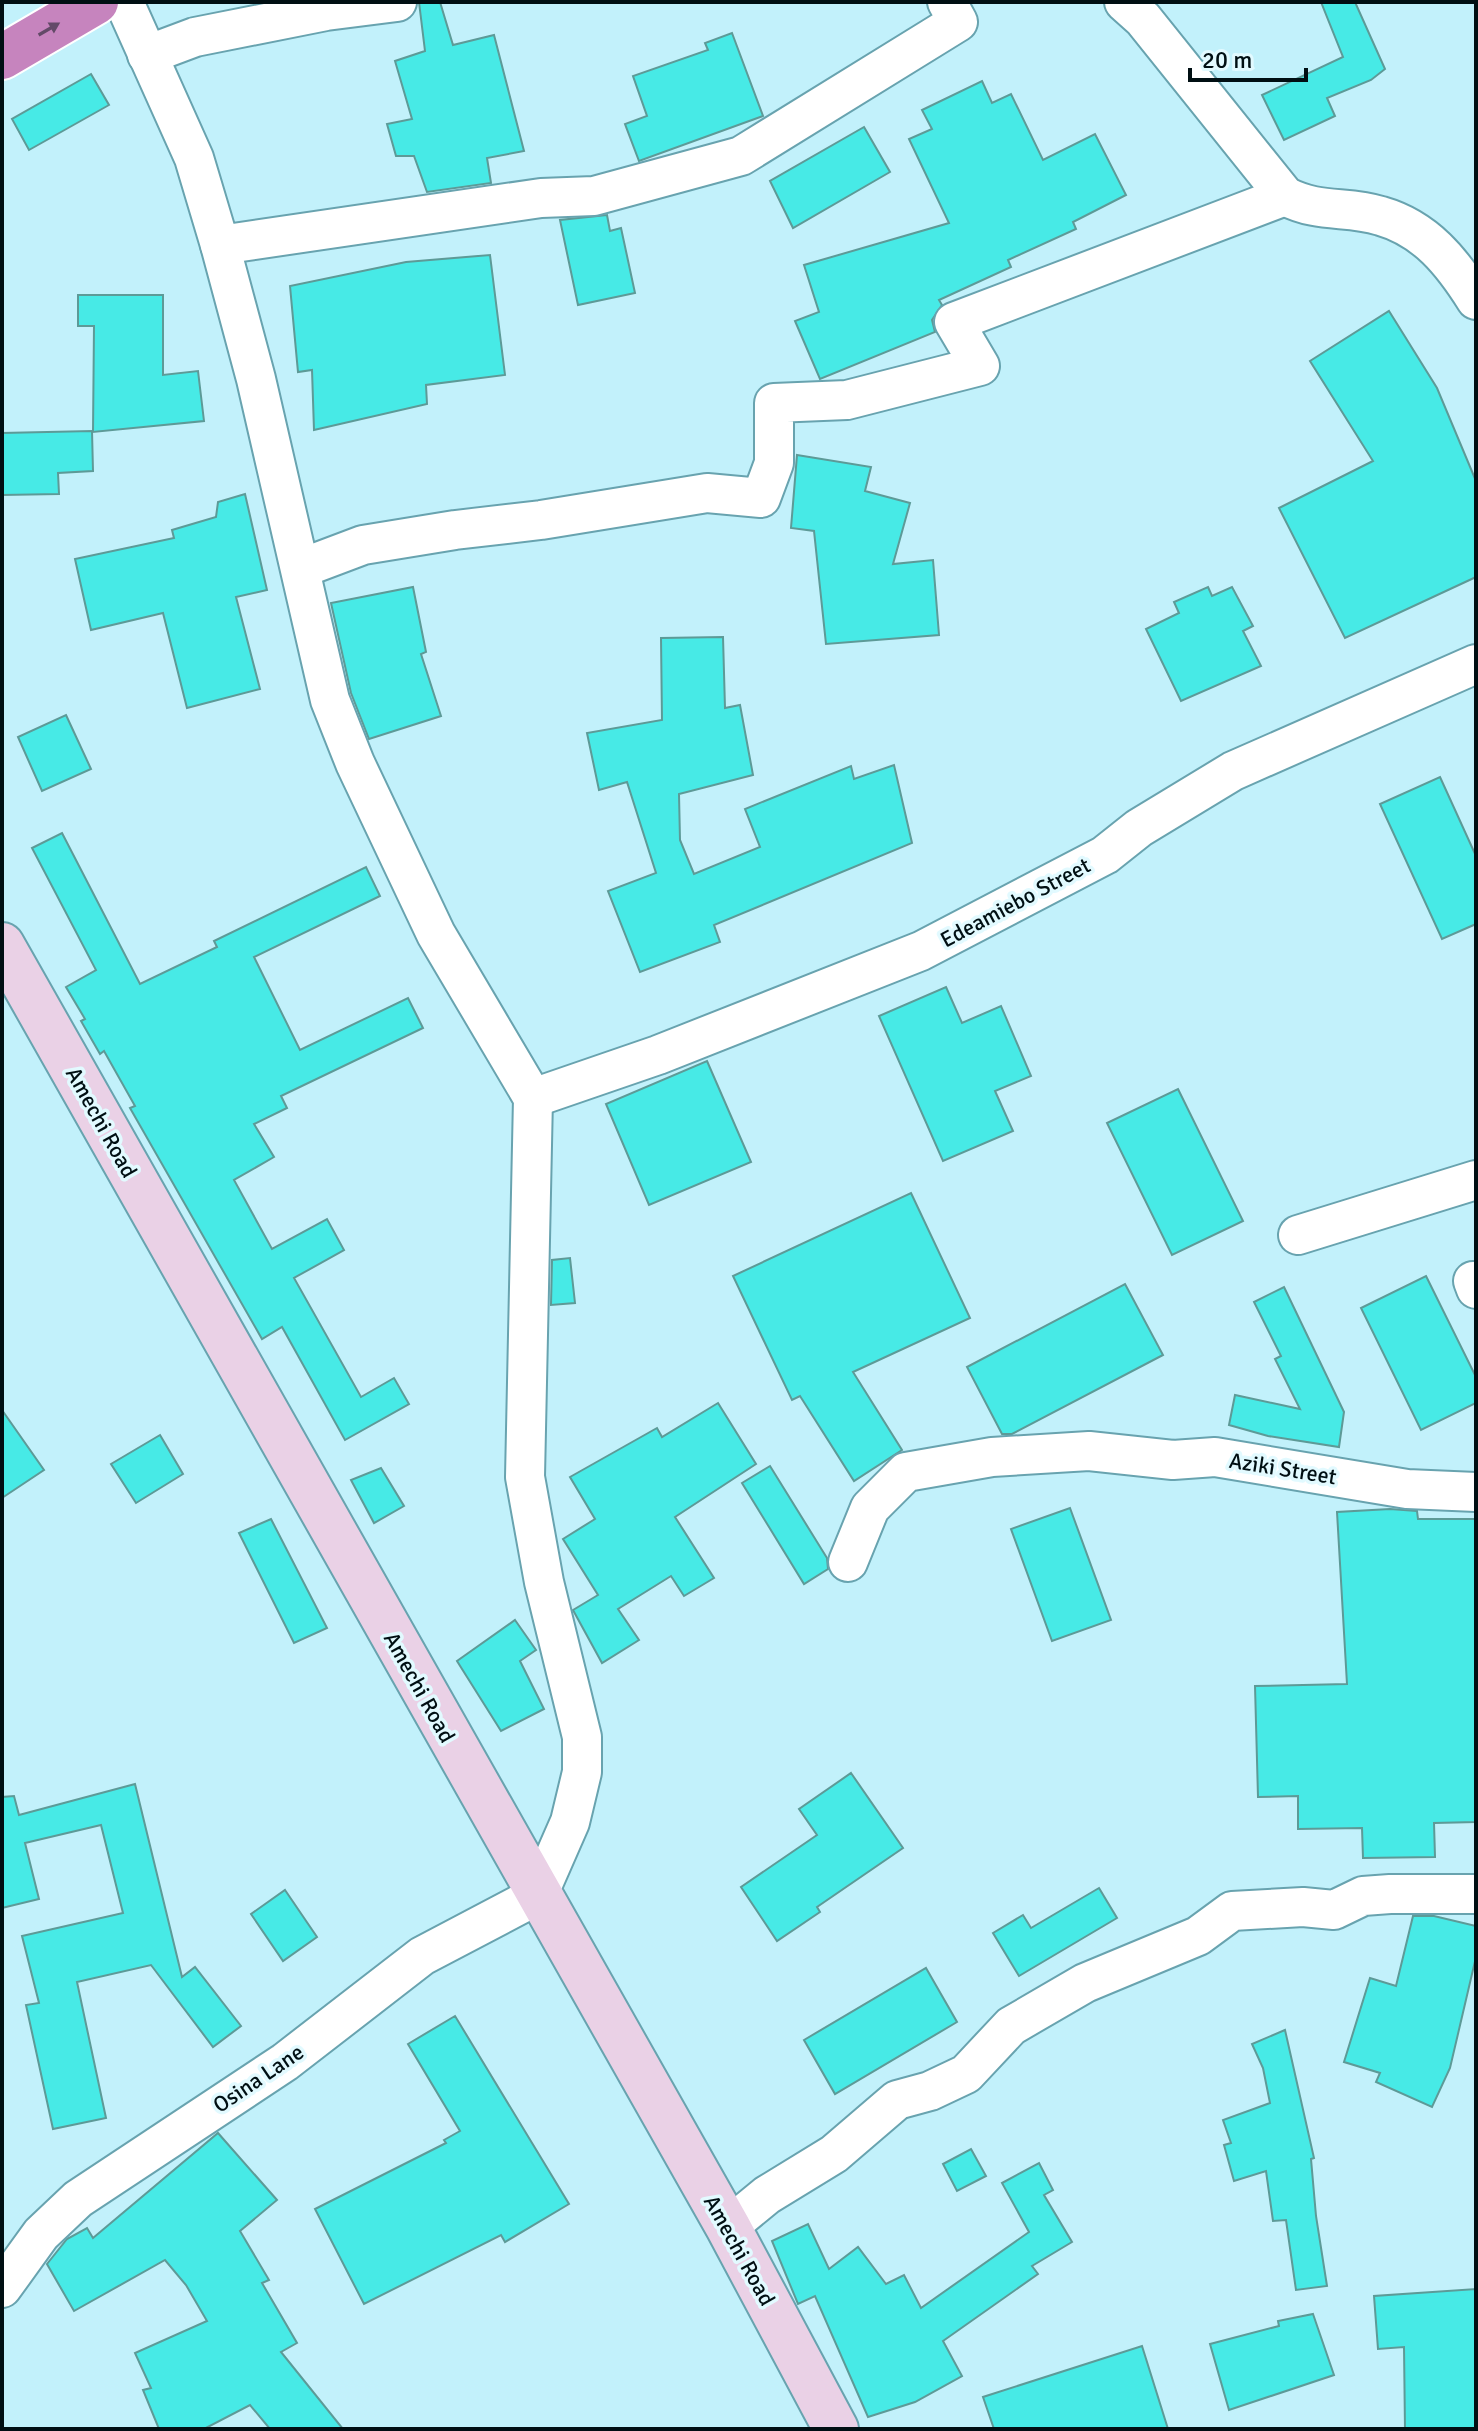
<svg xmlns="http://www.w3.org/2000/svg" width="1478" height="2431" font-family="Signika,sans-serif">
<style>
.building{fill:#47eae6;stroke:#5d9a97;stroke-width:2}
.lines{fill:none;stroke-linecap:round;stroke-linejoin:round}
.minor-casing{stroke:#68a3af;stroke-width:42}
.secondary-casing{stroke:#68a3af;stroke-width:48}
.trunk-casing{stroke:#fff;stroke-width:48}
.minor{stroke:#fff;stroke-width:38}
.secondary{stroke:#ead1e6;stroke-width:44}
.trunk{stroke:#c684be;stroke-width:44}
.oneway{fill:#634a68}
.labels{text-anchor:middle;stroke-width:7;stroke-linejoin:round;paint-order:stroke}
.street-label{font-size:22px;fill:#000f13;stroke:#e2faff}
</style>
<rect width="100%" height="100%" fill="#c2f1fb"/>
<g class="building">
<path d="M419,2h21l13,43 41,-10 30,116 -37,7 4,25 -64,9 -13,-36h-18l-9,-32 25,-5 -17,-58 30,-10z"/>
<path d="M1321,2h34l30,67 -14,11 -44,18 8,18 -51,24 -22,-45 81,-38z"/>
<path d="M732,33l31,83 -124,45 -14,-37 22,-8 -14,-40 75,-26 -3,-7z"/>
<path d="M91,74l18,31 -80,45 -17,-31z"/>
<path d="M982,81l10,22 19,-9 32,66 52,-26 31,61 -53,27 3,7 -68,31 3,7 -72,33 3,5 -10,15 3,12 -115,47 -25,-58 24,-9 -15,-47 145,-42 -40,-84 23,-10 -10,-19z"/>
<path d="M864,127l26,45 -97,56 -23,-47z"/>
<path d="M607,215l3,16 11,-3 14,65 -57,12 -18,-85z"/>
<path d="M490,255l15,120 -79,10 1,19 -113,26 -2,-60 -14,2 -8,-86 116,-24z"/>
<path d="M78,295h85v80l35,-4 6,50 -111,11 1,-106h-16z"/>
<path d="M1389,311l48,77 39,93v96l-131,61 -66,-130 94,-47 -63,-100z"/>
<path d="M92,431l1,40 -35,2 1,21 -57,1v-62z"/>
<path d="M797,455l74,12 -6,24 45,12 -17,61 40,-4 6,75 -113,9 -12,-113 -23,-3z"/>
<path d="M245,494l22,96 -31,7 24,92 -73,19 -24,-95 -72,17 -16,-71 99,-21 -2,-8 44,-13 2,-15z"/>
<path d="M413,587l13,65 -5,2 20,62 -72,23 -18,-46 -20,-90z"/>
<path d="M1208,587l4,9 20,-9 21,39 -10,5 18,35 -80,35 -35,-72 33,-16 -5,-11z"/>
<path d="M723,637l2,71 15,-3 13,70 -74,19 1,46 14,34 66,-27 -15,-38 106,-43 3,13 40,-14 18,78 -198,82 6,17 -80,30 -32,-81 48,-18 -29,-91 -28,8 -12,-57 75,-13 -1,-82z"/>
<path d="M66,715l25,54 -49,22 -24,-54z"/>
<path d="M1440,777l36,79v68l-34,15 -62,-135z"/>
<path d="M62,833l78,151 77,-37 -3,-6 152,-74 14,29 -126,61 46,93 108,-52 15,30 -142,68 6,12 -33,16 20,33 -40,23 38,69 55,-30 17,31 -50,28 67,119 33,-19 15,26 -64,36 -63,-113 -20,12 -132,-231 5,-2 -31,-55 -4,3 -19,-33 4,-2 -19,-32 30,-17 -64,-122z"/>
<path d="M946,987l16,36 39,-17 30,70 -36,15 18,40 -70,30 -64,-145z"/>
<path d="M707,1061l44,101 -102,43 -43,-101z"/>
<path d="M1178,1089l65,132 -71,34 -65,-132z"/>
<path d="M911,1193l59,125 -117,54 49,78 -48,31 -54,-85 -8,4 -59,-124z"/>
<path d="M570,1258l5,45 -24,2 1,-45z"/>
<path d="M1426,1276l50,101v26l-55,27 -60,-122z"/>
<path d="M1125,1284l38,71 -151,79h-10l-35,-67z"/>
<path d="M1284,1287l60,125 -5,35 -71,-11 -39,-11 6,-30 65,14 -25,-50 6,-3 -27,-54z"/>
<path d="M718,1403l38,61 -81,53 39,61 -30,18 -13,-20 -53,33 21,31 -37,23 -29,-53 25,-15 -35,-56 32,-20 -25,-42 87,-49 5,9z"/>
<path d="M2,1410l42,60 -42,28z"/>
<path d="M160,1435l23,39 -47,29 -25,-39z"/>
<path d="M770,1466l57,92 1,11 -24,15 -62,-101z"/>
<path d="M381,1468l23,38 -30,17 -23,-43z"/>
<path d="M1070,1508l41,112 -59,21 -41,-112z"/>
<path d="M1390,1509l27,2 1,8h58v303l-42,1 1,34 -72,1 -1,-30 -64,1v-33l-40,1 -3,-111 92,-2 -10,-172z"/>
<path d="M271,1519l56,109 -33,15 -55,-110z"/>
<path d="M515,1620l21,30 -16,11 24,48 -43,22 -44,-70z"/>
<path d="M851,1773l52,75 -86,59 3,5 -43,29 -36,-54 76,-52 -18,-26z"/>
<path d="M135,1784l47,193 13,-10 46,59 -28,21 -62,-82 -74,17 29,136 -53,11 -27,-124 13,-2 -17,-67 101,-23 -22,-88 -76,18 14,56 -37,9v-111l12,-1 5,19z"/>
<path d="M1099,1888l18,30 -98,58 -26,-43 30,-18 8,13z"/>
<path d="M285,1890l32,47 -34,24 -32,-47z"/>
<path d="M1413,1916h21l42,10v31l-26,111 -18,39 -56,-25 4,-9 -36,-11 26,-84 26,8z"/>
<path d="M926,1968l31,54 -122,72 -31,-54z"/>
<path d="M455,2016l114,188 -64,38 -4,-7 -137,69 -49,-95 131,-66 -2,-3 16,-9 -52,-87z"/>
<path d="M1285,2030l29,128 -3,1 5,57 11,70 -31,4 -10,-70 -13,1 -7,-50 -32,10 -10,-36 7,-2 -8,-23 47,-17 -7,-35 -11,-24z"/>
<path d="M218,2133l59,67 -37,31 29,49 -7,3 35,60 -16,9 62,77h-73l-20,-24 -46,24h-45l-16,-39 8,-2 -16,-35 72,-32 -21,-36 -21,-25 -91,51 -27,-47 20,-25 20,-11 6,10z"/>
<path d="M971,2149l15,27 -29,15 -14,-27z"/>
<path d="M1039,2163l14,27 -9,5 28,47 -40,24 6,8 -95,67 19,35 -47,26 -47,15 -53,-121 -17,8 -26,-63 36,-17 21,45 29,-22 28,37 18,-9 17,33 108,-76 -27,-49z"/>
<path d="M1476,2289v140h-71l-1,-82 -26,2 -4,-53z"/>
<path d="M1313,2314l21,61 -105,35 -19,-66 69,-18 -1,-5z"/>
<path d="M1142,2346l26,83h-174l-11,-32z"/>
</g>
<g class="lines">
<g class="minor-casing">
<g id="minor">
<path d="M1124,2l19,17 142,177c35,18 61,9 96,20 45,13 71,46 95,84"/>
<path d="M147,55l48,-18 131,-26 71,-9"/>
<path d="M220,245l321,-47 53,-2 147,-40 217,-134 -11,-20"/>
<path d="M302,568l61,-23 92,-15 86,-10 166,-27 54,5 13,-35v-60l73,-3 133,-34 -26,-44 331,-126"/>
<path d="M533,1098l125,-43 263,-104 184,-96 34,-27 94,-57 243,-107"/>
<path d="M1298,1235l178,-55"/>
<path d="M1473,1281l3,8"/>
<path d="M848,1562l22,-54 36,-36 86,-15 97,-6 84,9 42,-3 192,32 69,3"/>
<path d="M728,2227l39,-32 67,-41 63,-54 33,-9 36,-17 45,-48 74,-43 113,-47 34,-25 71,-4 31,3 29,-14 27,-2h86"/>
<path d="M2,2288l39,-54 37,-35 207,-137 137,-106 116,-61 32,-73 12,-50v-35l-38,-155 -19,-105 8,-379 -97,-164 -81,-171 -25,-63 -74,-321 -36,-134 -26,-87 -70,-156"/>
</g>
</g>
<g class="secondary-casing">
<path id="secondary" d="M2,945l726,1282 108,202"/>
</g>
<g class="trunk-casing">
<path id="trunk" d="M2,57l94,-55"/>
</g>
<use href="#minor" class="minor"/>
<use href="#secondary" class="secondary"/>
<use href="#trunk" class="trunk"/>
</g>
<defs><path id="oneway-solid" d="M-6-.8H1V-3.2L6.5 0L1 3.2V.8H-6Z" transform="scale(2)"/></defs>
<use class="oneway" href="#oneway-solid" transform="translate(49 29) rotate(-30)"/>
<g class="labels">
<g class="street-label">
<text transform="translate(1015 902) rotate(-28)" y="8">Edeamiebo Street</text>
<text transform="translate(102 1122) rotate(61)" y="8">Amechi Road</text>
<text transform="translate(1283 1468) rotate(9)" y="8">Aziki Street</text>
<text transform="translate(420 1687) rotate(61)" y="8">Amechi Road</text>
<text transform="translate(258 2078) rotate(-34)" y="8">Osina Lane</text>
<text transform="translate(740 2250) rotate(61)" y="8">Amechi Road</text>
</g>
</g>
<rect width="1478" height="2431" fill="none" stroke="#000f13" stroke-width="8"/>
<path d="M1190 68v12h116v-12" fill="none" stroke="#000f13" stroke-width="4"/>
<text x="1202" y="68" font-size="24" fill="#000f13" stroke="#e2faff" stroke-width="6" paint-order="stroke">20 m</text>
</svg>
